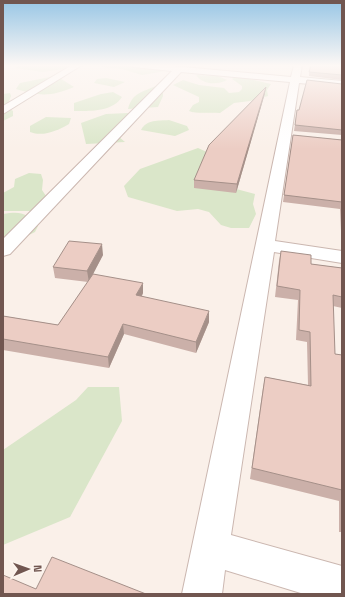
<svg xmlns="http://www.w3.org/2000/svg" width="345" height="597" font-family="'Space Grotesk',sans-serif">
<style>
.green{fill:#dae6c9}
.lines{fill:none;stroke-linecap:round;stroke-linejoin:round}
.minor-casing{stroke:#cbb7b0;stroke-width:2}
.minor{fill:#fff;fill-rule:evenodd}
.wall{fill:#cbb0a9}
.shaded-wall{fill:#a59089}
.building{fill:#eccdc4;stroke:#a59089}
</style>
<rect width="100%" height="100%" fill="#faf0e9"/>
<g class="green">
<path d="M21,65h69l-47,7 -28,-4z"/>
<path d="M103,65h61l7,5 -29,5 -20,-6 -21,-2z"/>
<path d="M196,75l22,1 9,4c-10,5 -24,5 -31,-5z"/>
<path d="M236,76l35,8 -4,6 1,6 -18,5 -16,2 -14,10c-9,-1 -24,1 -31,-2l4,-6 6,-3v-5l-26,-12 10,-5 16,5 25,3 5,5 10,-1 3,-3v-3l-10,-7z"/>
<path d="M50,77h8l16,10c-23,10 -35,9 -58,2l4,-6z"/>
<path d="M106,78l19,4 -11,5 -20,-4 3,-4z"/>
<path d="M156,86l7,2v8l-5,11 -30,2c4,-16 14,-17 28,-23z"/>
<path d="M113,92l9,5c-10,15 -31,14 -48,14v-8l27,-9z"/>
<path d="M10,93l1,3 -4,11 6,4v5l-10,5v-27z"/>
<path d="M128,113l6,3 -21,16 12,10 -39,2 -5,-21 25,-9z"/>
<path d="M46,117l25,1 -2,6c-12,7 -26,13 -39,8v-6z"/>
<path d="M169,120l18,6 2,4 -14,6 -34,-6c6,-11 17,-9 28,-10z"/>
<path d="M198,148l11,5 1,29 45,12 -2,10 3,10 -7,14h-18l-10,-3 -12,-13 -11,-3 -21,2 -49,-14 -4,-11 16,-17z"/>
<path d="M29,173l12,1 2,6 -1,10 6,9 -17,12h-28v-18l11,-6 1,-8z"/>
<path d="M3,214c18,-3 24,-1 35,12l-3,6 -32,16z"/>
<path d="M88,387h31l3,34 -52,96 -67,28v-95l73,-50z"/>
</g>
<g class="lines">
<g class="minor-casing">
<g id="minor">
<path d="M72,65h10l-79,49v-8z"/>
<path d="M130,65h32l129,12 3,-12h8l-2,12 42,4v6l-43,-4 -24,158 67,10v12l-68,-11 -43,283 111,31v28h-38l-79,-24 -3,24h-40l108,-512 -109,-10 -171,182 -7,2v-17l169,-168 -38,-4z"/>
</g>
</g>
<use href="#minor" class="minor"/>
</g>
<g class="wall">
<path d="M342,65v15l-33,-4v-4z"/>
<path d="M342,84v51l-48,-4 3,-21h2z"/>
<path d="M265,93l-29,100 -42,-5v-8z"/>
<path d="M293,135l49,5v91h-1l-1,-22 -57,-7z"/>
<path d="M281,251l30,13 31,4v40l-9,-2 2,48 7,1v177h-3v-31l-89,-22 13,-91 2,-11 43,8 -1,-43 -11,-2 2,-40 -23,-3 4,-36z"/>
<path d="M103,255l-11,20 51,18 -1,3 67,26 -13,31 -72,-19 -15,34 -106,-18v-34l55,9 30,-43 -33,-4 -2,-11z"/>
</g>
<g class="shaded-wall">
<path d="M266,87l-1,6 -29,100 1,-9z"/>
<path d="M102,244l1,11 -14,27 -2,-11z"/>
<path d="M143,283v10l-6,12 -1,-10z"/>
<path d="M209,311v11l-13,31v-11z"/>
<path d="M123,324l1,10 -15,34 -1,-11z"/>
</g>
<g class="building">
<path d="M311,65h31v10l-33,-3z"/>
<path d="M307,80l35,4v46l-47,-5 2,-15h2z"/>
<path d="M266,87l-29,97 -43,-4 15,-35z"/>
<path d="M293,135l49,5v65v-3l-58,-7z"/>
<path d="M69,241l33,3 -15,27 -34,-4z"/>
<path d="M281,251l30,4v9l31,4v29l-9,-2 2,59 7,1v135l-90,-22 13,-91 46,9 -1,-54 -11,-2 1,-40 -23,-4z"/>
<path d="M93,274l50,9 -7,12 73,16 -13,31 -73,-18 -15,33 -105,-18v-23l55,9z"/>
<path d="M52,557l94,37h-143v-19l33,14z"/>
</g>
<linearGradient id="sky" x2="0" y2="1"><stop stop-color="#98c6e5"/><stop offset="0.44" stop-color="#fdf8f5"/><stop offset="1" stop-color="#fdf8f5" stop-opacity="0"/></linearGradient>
<rect width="345" height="149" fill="url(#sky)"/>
<rect width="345" height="597" fill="none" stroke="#715650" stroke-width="8"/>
<g transform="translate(28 569) rotate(88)" stroke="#fdf5ef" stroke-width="3" paint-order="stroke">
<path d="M0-3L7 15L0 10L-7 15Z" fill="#715650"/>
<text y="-6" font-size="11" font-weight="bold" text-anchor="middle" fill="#715650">N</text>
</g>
</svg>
